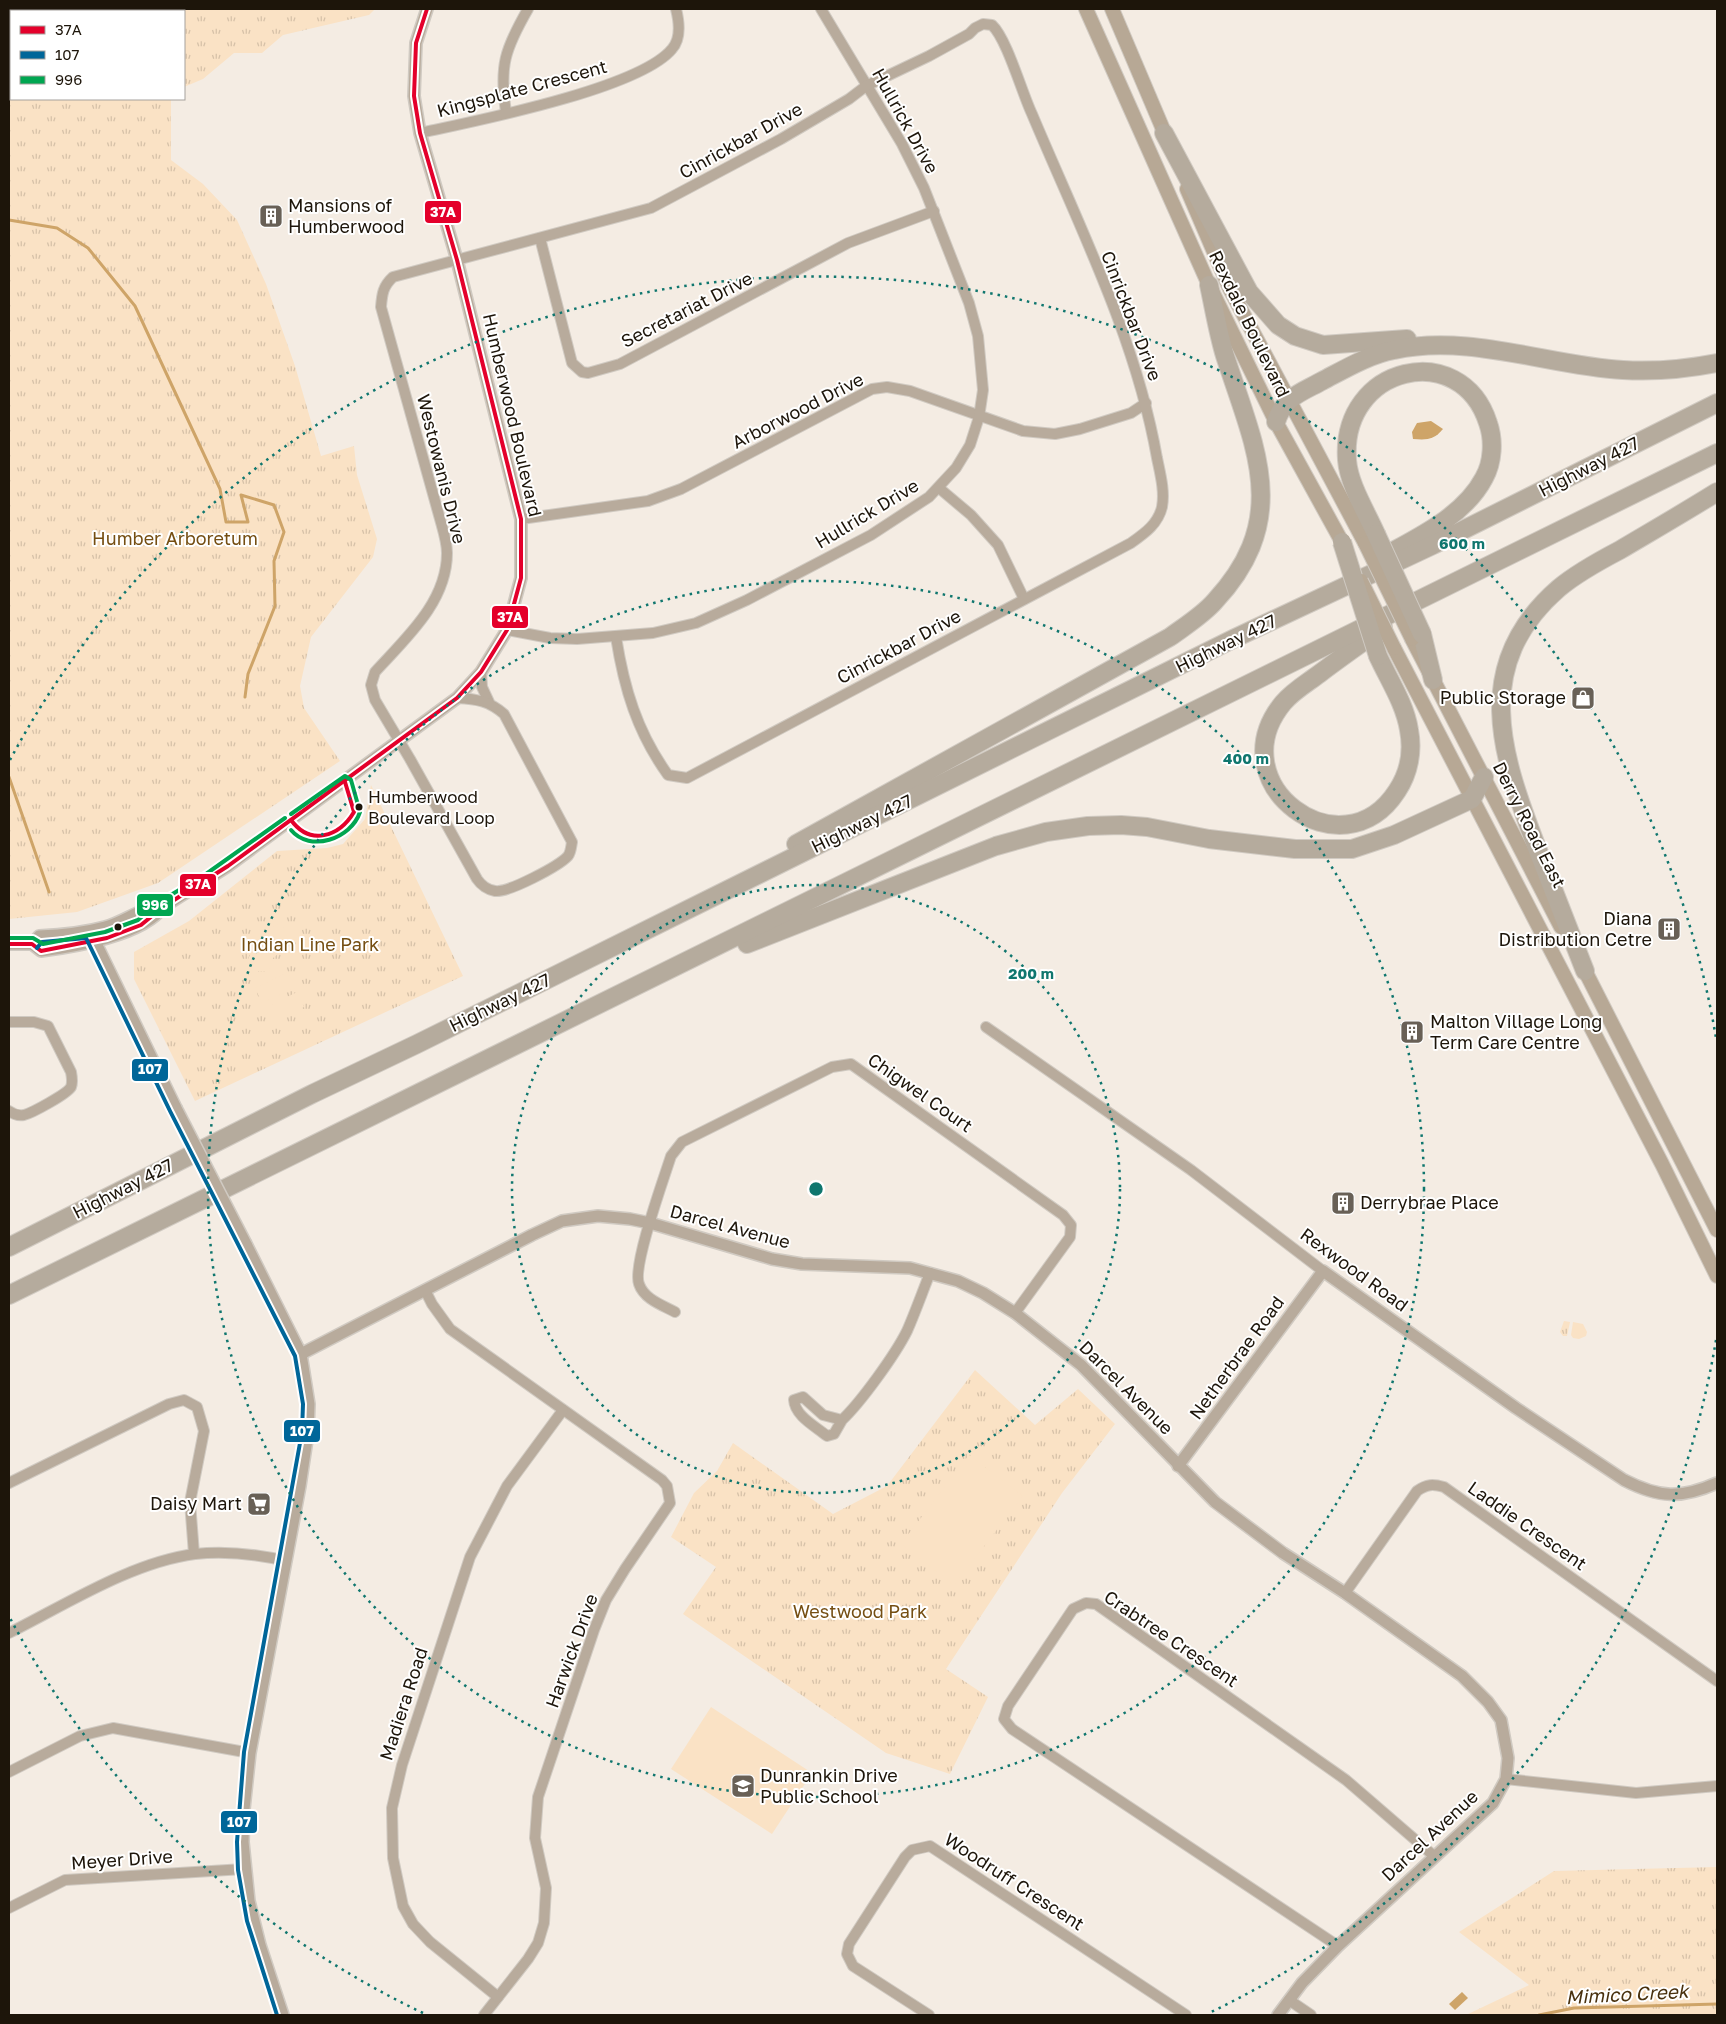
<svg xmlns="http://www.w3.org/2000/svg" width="1726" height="2024" font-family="'Golos Text',sans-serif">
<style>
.park{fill:url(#park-tufts)}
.garden{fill:#fae2c5}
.water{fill:#cea468}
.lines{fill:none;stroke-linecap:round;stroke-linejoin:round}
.stream{stroke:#cea468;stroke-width:3}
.minor-casing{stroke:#d0cac2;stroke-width:12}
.tertiary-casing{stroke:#d0cac2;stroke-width:14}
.secondary-casing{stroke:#d0cac2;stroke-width:16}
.motorway-casing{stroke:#d0cac2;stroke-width:20}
.minor{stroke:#b8ab9c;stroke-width:10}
.tertiary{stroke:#b8ab9c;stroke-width:11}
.secondary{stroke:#b7a895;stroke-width:14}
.motorway{stroke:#b5ab9d;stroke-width:18}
.tertiary-bridge-casing{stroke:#d0cac2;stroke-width:14;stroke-linecap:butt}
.secondary-bridge-casing{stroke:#d0cac2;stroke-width:16;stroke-linecap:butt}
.motorway-bridge-casing{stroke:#d0cac2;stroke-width:20;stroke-linecap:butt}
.tertiary-bridge{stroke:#b8ab9c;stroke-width:11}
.secondary-bridge{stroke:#b7a895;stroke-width:14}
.motorway-bridge{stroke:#b5ab9d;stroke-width:18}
.bus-1-casing{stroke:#fff;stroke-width:8}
.bus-2-casing{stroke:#fff;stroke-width:8}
.bus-3-casing{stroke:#fff;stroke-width:8}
.bus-1{stroke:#e4002b;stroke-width:4}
.bus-2{stroke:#069;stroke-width:4}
.bus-3{stroke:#00a651;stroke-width:4}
.ring{fill:none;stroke:#0f766e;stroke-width:2.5;stroke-dasharray:2.5 5}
.bus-dot{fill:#1d150a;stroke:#fff;stroke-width:2}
.labels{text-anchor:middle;stroke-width:4;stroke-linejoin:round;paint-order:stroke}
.bus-label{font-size:17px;fill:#1d150a;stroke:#fff;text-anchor:start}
.street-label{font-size:18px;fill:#1d150a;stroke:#fff}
.poi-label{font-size:18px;fill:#1d150a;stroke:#fff;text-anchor:start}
.park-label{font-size:18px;fill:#754e12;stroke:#fff}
.water-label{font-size:19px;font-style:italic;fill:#49310e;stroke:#fff}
.centre{fill:#0f766e;stroke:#fff;stroke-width:2.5}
.ring-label{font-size:15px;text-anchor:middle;font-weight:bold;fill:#0f766e;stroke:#fff;stroke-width:4;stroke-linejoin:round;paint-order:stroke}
.line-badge{stroke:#fff;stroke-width:2}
.badge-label{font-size:14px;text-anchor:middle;font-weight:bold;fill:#fff}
</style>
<defs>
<pattern id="park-tufts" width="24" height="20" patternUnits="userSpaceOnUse" patternTransform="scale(1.25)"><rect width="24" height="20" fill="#fae2c5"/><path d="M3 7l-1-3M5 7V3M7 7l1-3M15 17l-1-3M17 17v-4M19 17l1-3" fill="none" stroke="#d6c1a8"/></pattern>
</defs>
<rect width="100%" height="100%" fill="#f4ece3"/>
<g class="park">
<path d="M9,9h366l-6,6 -86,20 -21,18h-28l-31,26 -19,8v-76h-173v88h160v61l32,24 34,36 29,64 29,82 26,90 33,-10 3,29 20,64 -4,18 -62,80 -11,49 4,22 36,53 -182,122 -81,29 -68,7z"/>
<path d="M371,785l92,191 -268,125 -61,-122v-27l55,-31 88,-70 50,-3 16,-4 22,-25z"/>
<path d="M1564,1321l6,1 -3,14h-4l-3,-4z"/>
<path d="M1573,1322l10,2 4,8 -1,4 -7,3 -6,-1 -2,-3z"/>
<path d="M975,1370l60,55 43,-36 37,35 -53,69 -116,176 42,28 -38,77 -64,-21 -203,-139 33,-47 -45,-30 23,-44 23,-22 16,-28 100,71 54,-28z"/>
<path d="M1717,1867v148h-251l63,-30 -70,-53 95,-61z"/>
</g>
<g class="garden">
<path d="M282,922l7,23 -16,13 -4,13h-24c5,-23 16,-38 37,-49z"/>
<path d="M288,972l7,16 -33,15 -7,-15z"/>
<path d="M297,992l7,15 -32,16 -7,-15z"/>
<path d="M969,1455l54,41 -69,89 -53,-41z"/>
<path d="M711,1707l101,66 -40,61 -101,-65z"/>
</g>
<g class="water">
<path d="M1431,421l12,8c-9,11 -16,11 -30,10l-1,-7 5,-9z"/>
<path d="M1462,1992l6,6 -13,12 -6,-6z"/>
</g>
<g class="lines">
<g class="stream">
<path d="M9,220l48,8 31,20 47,58 85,183 6,33h22l-7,-27 33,10 10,27 -10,29 1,45 -27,68 -3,23"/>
<path d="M9,777l40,115"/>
<path d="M1539,2015l35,-7 143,-4"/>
</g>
<g class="minor-casing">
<g id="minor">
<path d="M506,112c-7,-46 -1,-63 22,-103"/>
<path d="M420,133c55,-12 219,-44 252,-84 10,-11 7,-28 4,-40"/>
<path d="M540,238l32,125 10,9 6,1 32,-9 228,-121 86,-32"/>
<path d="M939,488l32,27 27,30 26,54"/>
<path d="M521,519l127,-18 33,-12 191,-100 15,-2 23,4 113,40 32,3 25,-5 51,-16 15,-10"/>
<path d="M507,630l43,8 27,1 76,-6 43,-10 51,-23 124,-65 58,-38 27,-29 14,-23 9,-28 4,-27 -5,-54 -9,-33 -45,-115 -22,-44 -81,-135"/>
<path d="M481,672l1,15 7,15"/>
<path d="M457,698c20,1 32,3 47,16l68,128c-1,5 -1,10 -4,14 -9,10 -60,37 -73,35 -7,-1 -14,-6 -18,-12l-67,-120 -35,-59 -4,-15 4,-13c31,-34 72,-70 72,-119 0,-11 -4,-23 -7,-34l-59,-212c1,-13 2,-21 12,-30l258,-69 130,-69 68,-40 17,-13 63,-30 40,-22 6,-6 8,-4 9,1c15,14 30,68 40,89 47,112 104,224 125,344 3,15 8,33 5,49 -4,17 -17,26 -31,36l-444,235 -19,-3c-31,-43 -44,-87 -52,-138"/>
<path d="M9,1022h25l14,4 23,46c1,5 2,10 0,15 -4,7 -39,26 -47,28 -6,1 -11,-1 -15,-4"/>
<path d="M986,1027l205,143 132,101"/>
<path d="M425,1290l7,14 18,25 212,151 5,6 3,17 -45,66 -19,31 -12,30 -56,167 -3,41 11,50 -2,35 -6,20 -10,16 -44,56"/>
<path d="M675,1312c-13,-7 -31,-13 -36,-28 -7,-18 25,-106 32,-128l11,-14 150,-75 19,-3 212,151 8,10 -1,12 -55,76"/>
<path d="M842,1420l-8,14 -7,2c-12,-10 -32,-20 -33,-36l9,-3 20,18 19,5c19,-18 53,-65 65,-89 8,-18 15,-38 23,-58"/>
<path d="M9,1483l160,-79 15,-4 13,7 7,24 -14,71 4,52"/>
<path d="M1345,1593l72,-102c10,-7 16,-7 27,-4l273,194"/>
<path d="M9,1633c56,-28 123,-71 186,-79 30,-3 61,0 91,7"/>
<path d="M9,1772l71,-36 33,-8 137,25"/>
<path d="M1506,1779l130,14 81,-7"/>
<path d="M9,1908l56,-28 179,-11"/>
<path d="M1338,1946l-326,-217 -8,-10 4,-13 65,-97 13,-6 10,1 250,176 88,76"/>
<path d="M498,1997l-68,-55 -17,-18 -10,-18 -10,-48 -1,-50 10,-43 68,-208 37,-71 56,-76"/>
<path d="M1289,2000l22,15"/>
<path d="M929,2015l-76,-49 -6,-12 2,-10 56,-87 7,-7 18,-4 256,169"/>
</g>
</g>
<g class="tertiary-casing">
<g id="tertiary">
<path d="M90,931l86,177"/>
<path d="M9,944h23l9,7c33,-4 103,-16 122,-44l65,-41 229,-168 24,-26 26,-42 14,-52v-59l-64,-259 -37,-127 -6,-37 2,-53 11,-34"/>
<path d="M32,944l7,-8c23,-1 44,-3 66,-9 20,-5 39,-22 58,-20"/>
<path d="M246,1244l55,110 8,50 -1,29 -8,53 -50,267 -6,56 -1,33 6,59 11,44 23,70"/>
<path d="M301,1354l231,-119 30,-14 36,-5 32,3 20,4 122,36 30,5 108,4 48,13 25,12 32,20 66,52 134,137 68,51 62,40 117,83 26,26 13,18 7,38 -2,21 -13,24 -155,143 -36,37 -24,32"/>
<path d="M1178,1466l145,-195 193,137 108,72c35,18 57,19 93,3"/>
</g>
</g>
<g class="secondary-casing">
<g id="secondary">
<path d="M1086,9l123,276 67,137 66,120"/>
<path d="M1112,9l56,132"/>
<path d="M1187,189l43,100 135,254"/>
<path d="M1412,639l149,288"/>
<path d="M1394,648l268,516 55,112"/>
<path d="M1581,963l136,267"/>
</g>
</g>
<g class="motorway-casing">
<g id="motorway">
<path d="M1164,133l85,159 29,33 17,11 28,9 84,-6"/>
<path d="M1276,422c8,-25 24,-29 46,-41 23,-12 46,-26 72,-31 74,-17 156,16 229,20 32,2 63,-1 94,-7"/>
<path d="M1376,534c-10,-23 -27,-49 -29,-74 -7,-95 114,-122 141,-37 6,17 5,39 -4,55 -21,40 -70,61 -107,82"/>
<path d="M1422,634l11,46"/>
<path d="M1378,656c11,24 27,48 31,74 4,21 0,43 -12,61 -55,85 -180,-7 -114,-88 10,-12 24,-20 36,-29 21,-16 43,-31 64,-47"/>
<path d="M796,844l374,-207c15,-11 33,-22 45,-36 77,-83 40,-153 10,-245 -7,-23 -11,-48 -16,-71"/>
<path d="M747,944l249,-98 50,-14 42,-6 33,-1 26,2 62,12 86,10h57l42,-14 78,-36 12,-22"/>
<path d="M1585,971c-16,-41 -32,-82 -48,-123 -36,-94 -67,-183 22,-260 18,-15 40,-27 61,-38 32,-19 65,-38 97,-58"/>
<path d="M9,1247l303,-153 105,-50 816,-405 200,-94 284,-142"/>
<path d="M9,1295l1708,-842"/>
</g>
</g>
<use href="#minor" class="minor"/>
<use href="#tertiary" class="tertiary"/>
<use href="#secondary" class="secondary"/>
<use href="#motorway" class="motorway"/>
<g class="tertiary-bridge-casing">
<path id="tertiary-bridge" d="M176,1108l70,136"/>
</g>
<g class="secondary-bridge-casing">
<g id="secondary-bridge">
<path d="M1365,543l47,96"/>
<path d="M1361,581l33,67"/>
</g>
</g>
<g class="motorway-bridge-casing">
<g id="motorway-bridge">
<path d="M1376,534l46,100"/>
<path d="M1342,542l36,114"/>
</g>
</g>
<use href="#tertiary-bridge" class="tertiary-bridge"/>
<use href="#secondary-bridge" class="secondary-bridge"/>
<use href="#motorway-bridge" class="motorway-bridge"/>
<g class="bus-1-casing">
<g id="bus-1">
<path d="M291,820c19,26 48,17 63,-8l-9,-30"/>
<path d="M9,944h23l9,7 66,-13 34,-13 22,-18 65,-41 229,-168 24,-26 26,-42 14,-52v-59l-64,-259 -37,-127 -6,-37 2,-53 11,-34"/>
</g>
</g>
<g class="bus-2-casing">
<path id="bus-2" d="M37,948l5,-6 44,-4 84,173 125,245 8,48 -1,28 -58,320 -7,90 1,28 9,51 30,94"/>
</g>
<g class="bus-3-casing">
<g id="bus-3">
<path d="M291,830c19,23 60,9 69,-18l-9,-32 -6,-4 -54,38"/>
<path d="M9,938h24l10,6 62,-12 33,-12 21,-18 47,-28 79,-56"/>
</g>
</g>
<use href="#bus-1" class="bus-1"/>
<use href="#bus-2" class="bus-2"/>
<use href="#bus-3" class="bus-3"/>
</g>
<g class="ring">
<circle cx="816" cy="1189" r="304"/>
<circle cx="816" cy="1189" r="608"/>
<path d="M1716 1340A913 913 0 0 1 1209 2013M423 2013A913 913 0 0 1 10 1618M10 760A913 913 0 0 1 1716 1038"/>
</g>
<defs>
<g id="building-square" transform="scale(1.25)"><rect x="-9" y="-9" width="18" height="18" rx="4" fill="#686056" stroke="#fff"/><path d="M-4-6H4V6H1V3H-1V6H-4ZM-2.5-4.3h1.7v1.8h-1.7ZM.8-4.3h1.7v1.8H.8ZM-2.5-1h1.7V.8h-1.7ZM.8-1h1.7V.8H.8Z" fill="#fff"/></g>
<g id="shop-square" transform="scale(1.25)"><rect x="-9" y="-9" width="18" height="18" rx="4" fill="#686056" stroke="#fff"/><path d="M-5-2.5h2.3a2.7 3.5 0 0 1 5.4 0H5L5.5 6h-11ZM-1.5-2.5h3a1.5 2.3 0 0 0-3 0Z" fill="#fff"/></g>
<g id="supermarket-square" transform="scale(1.25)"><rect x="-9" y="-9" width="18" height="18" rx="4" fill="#686056" stroke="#fff"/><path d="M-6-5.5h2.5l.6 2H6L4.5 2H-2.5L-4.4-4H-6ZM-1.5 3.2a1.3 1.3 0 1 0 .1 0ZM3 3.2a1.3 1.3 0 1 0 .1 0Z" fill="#fff"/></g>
<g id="school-square" transform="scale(1.25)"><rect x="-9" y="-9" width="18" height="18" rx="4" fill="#686056" stroke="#fff"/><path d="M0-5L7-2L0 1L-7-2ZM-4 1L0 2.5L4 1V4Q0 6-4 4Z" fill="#fff"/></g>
</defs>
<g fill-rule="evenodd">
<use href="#building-square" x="271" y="216"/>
<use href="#shop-square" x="1583" y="698"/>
<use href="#building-square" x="1669" y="929"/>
<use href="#building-square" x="1412" y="1032"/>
<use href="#building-square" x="1343" y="1203"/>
<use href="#supermarket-square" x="259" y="1504"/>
<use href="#school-square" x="743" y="1786"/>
</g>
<g class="bus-dot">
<circle cx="359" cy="807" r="4.5"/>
<circle cx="118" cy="927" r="4.5"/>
</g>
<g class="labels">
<g class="bus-label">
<text x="368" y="803">Humberwood<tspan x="368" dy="21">Boulevard Loop</tspan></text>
</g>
<g class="street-label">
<text transform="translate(522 89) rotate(-15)" y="6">Kingsplate Crescent</text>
<text transform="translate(905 121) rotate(61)" y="6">Hullrick Drive</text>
<text transform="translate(741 141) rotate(-29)" y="6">Cinrickbar Drive</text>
<text transform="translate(687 310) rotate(-27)" y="6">Secretariat Drive</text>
<text transform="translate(1131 316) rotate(69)" y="6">Cinrickbar Drive</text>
<text transform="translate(1249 324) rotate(64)" y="6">Rexdale Boulevard</text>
<text transform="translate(798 411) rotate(-27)" y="6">Arborwood Drive</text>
<text transform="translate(512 415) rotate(77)" y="6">Humberwood Boulevard</text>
<text transform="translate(1589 467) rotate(-27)" y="6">Highway 427</text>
<text transform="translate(441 469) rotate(76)" y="6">Westowanis Drive</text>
<text transform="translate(867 514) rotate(-31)" y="6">Hullrick Drive</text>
<text transform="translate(1226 644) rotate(-26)" y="6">Highway 427</text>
<text transform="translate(899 647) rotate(-28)" y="6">Cinrickbar Drive</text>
<text transform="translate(862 824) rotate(-26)" y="6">Highway 427</text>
<text transform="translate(1529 825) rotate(63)" y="6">Derry Road East</text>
<text transform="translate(500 1003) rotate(-26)" y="6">Highway 427</text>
<text transform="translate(920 1093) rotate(35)" y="6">Chigwel Court</text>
<text transform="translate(123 1189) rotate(-27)" y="6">Highway 427</text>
<text transform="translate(730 1227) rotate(15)" y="6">Darcel Avenue</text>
<text transform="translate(1354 1270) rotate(36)" y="6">Rexwood Road</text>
<text transform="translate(1237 1358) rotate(-54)" y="6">Netherbrae Road</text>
<text transform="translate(1126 1388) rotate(45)" y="6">Darcel Avenue</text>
<text transform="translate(1527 1526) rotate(35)" y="6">Laddie Crescent</text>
<text transform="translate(1171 1639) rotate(34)" y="6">Crabtree Crescent</text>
<text transform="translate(572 1651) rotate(-70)" y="6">Harwick Drive</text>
<text transform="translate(404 1704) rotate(-72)" y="6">Madiera Road</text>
<text transform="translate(1430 1836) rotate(-43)" y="6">Darcel Avenue</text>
<text transform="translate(122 1860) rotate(-4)" y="6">Meyer Drive</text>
<text transform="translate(1014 1882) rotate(33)" y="6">Woodruff Crescent</text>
</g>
<g class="poi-label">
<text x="288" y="212">Mansions of<tspan x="288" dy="21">Humberwood</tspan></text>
<text x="1566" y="704" text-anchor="end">Public Storage</text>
<text x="1652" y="925" text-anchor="end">Diana<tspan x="1652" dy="21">Distribution Cetre</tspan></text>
<text x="1430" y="1028">Malton Village Long<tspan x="1430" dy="21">Term Care Centre</tspan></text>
<text x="1360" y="1209">Derrybrae Place</text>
<text x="242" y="1510" text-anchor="end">Daisy Mart</text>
<text x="760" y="1782">Dunrankin Drive<tspan x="760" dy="21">Public School</tspan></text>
</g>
<g class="park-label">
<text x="175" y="545">Humber Arboretum</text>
<text x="310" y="951">Indian Line Park</text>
<text x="860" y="1618">Westwood Park</text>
</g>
<g class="water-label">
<text transform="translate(1627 1994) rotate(-3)" y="7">Mimico Creek</text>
</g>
</g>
<circle cx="816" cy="1189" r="8" class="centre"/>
<g class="ring-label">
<text x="1462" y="549">600 m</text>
<text x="1246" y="764">400 m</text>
<text x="1031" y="979">200 m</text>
</g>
<g class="line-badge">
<rect x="424" y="200" width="38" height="24" rx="5" fill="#e4002b"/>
<rect x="491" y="605" width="38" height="24" rx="5" fill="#e4002b"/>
<rect x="179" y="873" width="38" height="24" rx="5" fill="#e4002b"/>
<rect x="136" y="893" width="38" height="24" rx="5" fill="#00a651"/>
<rect x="131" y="1058" width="38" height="24" rx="5" fill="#069"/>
<rect x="283" y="1419" width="38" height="24" rx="5" fill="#069"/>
<rect x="220" y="1810" width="38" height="24" rx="5" fill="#069"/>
</g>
<g class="badge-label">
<text x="443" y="217">37A</text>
<text x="510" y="622">37A</text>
<text x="198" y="889">37A</text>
<text x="155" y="910">996</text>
<text x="150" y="1074">107</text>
<text x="302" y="1436">107</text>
<text x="239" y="1827">107</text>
</g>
<rect width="1726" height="2024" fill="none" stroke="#1d150a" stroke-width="20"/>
<rect x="10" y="10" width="175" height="90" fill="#ffffff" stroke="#a5a19d"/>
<rect x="20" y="26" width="25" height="8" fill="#e4002b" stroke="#a5a19d"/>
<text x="55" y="35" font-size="15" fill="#1d150a">37A</text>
<rect x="20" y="51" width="25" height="8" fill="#006699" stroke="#a5a19d"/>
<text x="55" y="60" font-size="15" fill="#1d150a">107</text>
<rect x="20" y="76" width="25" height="8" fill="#00a651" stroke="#a5a19d"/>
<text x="55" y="85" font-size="15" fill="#1d150a">996</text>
</svg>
